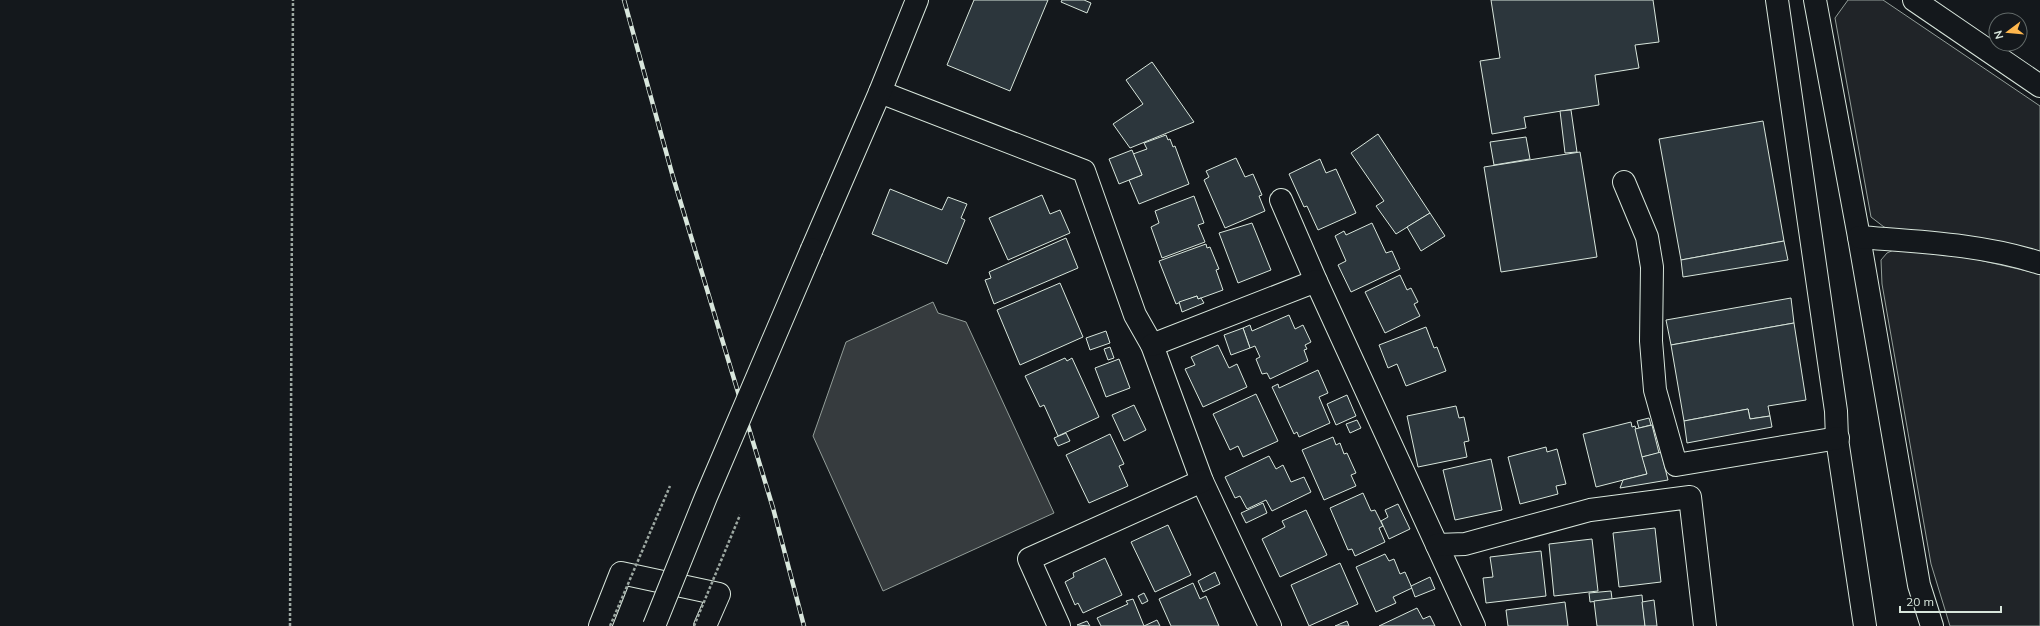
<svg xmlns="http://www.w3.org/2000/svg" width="2040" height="626" font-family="Mulish,sans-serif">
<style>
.green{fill:#202428;stroke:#939e99}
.water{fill:#363b3e;stroke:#939e99}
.building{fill:#2c363c;stroke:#d8e6dc}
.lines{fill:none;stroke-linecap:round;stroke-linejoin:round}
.minor-casing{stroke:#d8e6dc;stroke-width:24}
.path{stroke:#9da8a2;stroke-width:2.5;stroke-dasharray:3 2;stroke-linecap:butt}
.minor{stroke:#14181c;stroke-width:22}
.rail-casing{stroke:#d8e6dc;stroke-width:4.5}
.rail{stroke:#14181c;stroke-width:3;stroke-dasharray:9;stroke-linecap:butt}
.minor-bridge-casing{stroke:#d8e6dc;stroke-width:24;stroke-linecap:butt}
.path-bridge{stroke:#9da8a2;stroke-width:2.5;stroke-dasharray:3 2;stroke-linecap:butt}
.minor-bridge{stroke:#14181c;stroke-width:22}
</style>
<rect width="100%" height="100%" fill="#14181c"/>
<g class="green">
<path d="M1848,0h35l157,106v147l-144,-22 -12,-4 -13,-10 -36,-199z"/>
<path d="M1898,248l55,6 87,20v352h-90l-19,-62 -49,-280 -1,-24 6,-7z"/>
</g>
<path class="water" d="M933,302l5,11 28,9 88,191 -171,78 -70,-155 33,-94z"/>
<g class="building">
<path d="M974,0h74l-38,91 -63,-26z"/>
<path d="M1062,0h22l7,3 -4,10 -26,-11z"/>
<path d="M1491,0h162l6,42 -24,3 4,23 -44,7 4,30 -75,12 2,11 -34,6 -12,-73 20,-3z"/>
<path d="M1152,62l42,60 -64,26 -17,-24 30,-20 -17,-24z"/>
<path d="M1571,110l6,42 -12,1 -5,-42z"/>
<path d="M1763,121l21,120 -103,19 -22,-121z"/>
<path d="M1378,134l52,79 -34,21 -20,-28 8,-5 -33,-48z"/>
<path d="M1166,135l2,5 2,-1 3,8 2,-1 14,38 -50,20 -10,-24 13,-5 -9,-21 14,-5 -3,-6z"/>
<path d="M1526,137l4,22 -36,6 -4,-23z"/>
<path d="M1132,150l10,25 -23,9 -10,-25z"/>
<path d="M1580,152l17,105 -96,15 -17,-105z"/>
<path d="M1236,158l9,19 8,-3 9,21 -3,1 6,15 -40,17 -21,-48 5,-3 -3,-6z"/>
<path d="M1320,159l6,14 10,-4 20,44 -38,17 -11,-24 -3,1 -15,-33z"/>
<path d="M890,189l52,21 6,-13 19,7 -6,14 4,2 -18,44 -75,-30z"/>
<path d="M1042,195l8,19 10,-4 10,23 -62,27 -19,-42z"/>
<path d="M1194,196l10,27 -6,2 7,17 -43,16 -11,-31 8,-4 -4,-12z"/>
<path d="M1430,213l15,23 -24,15 -14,-24z"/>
<path d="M1252,223l19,47 -33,13 -19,-50z"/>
<path d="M1372,223l14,30 6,-2 8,18 -49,23 -13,-27 8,-4 -11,-25 9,-5 2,4z"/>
<path d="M1066,238l12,30 -84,36 -9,-24 6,-2 -2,-6z"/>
<path d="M1784,241l4,19 -105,17 -2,-17z"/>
<path d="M1206,244l1,4 3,-1 9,22 -3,1 7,20 -22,8 -3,1 -1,-3 -21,8 -17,-43z"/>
<path d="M1400,275l7,15 4,-2 7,14 -4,2 6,12 -35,17 -20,-41z"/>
<path d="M1060,283l23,54 -63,28 -23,-55z"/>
<path d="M1197,296l1,3 3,-1 3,5 -22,9 -3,-10z"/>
<path d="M1791,298l3,25 -123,22 -5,-25z"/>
<path d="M1289,315l6,14 8,-4 8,17 -6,3 2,4 -3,1 4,11 -38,18 -3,-6 -5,1 -6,-15 4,-2 -5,-11 -5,2 -7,-20 7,-3 2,6z"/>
<path d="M1794,323l12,77 -38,6 2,10 -20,3 -2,-10 -64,12 -13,-76z"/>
<path d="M1426,327l8,21 3,-1 9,24 -40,15 -9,-22 -9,4 -9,-23z"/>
<path d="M1243,328l7,20 -19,7 -7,-20z"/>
<path d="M1106,331l4,12 -20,7 -4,-12z"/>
<path d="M1218,345l11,23 8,-4 10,23 -44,20 -18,-38 10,-4 -4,-8z"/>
<path d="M1110,347l4,11 -6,2 -4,-11z"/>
<path d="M1065,358l2,3 5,-3 27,59 -41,19 -14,-31 -4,2 -15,-31z"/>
<path d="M1119,359l11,29 -24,9 -11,-29z"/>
<path d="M1318,370l10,23 -9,4 11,26 -31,14 -2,-5 -3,2 -22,-47 6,-3 1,4z"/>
<path d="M1256,394l22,47 -35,16 -5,-11 -8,4 -17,-36z"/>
<path d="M1347,395l9,21 -20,9 -9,-21z"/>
<path d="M1134,405l12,25 -22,11 -12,-26z"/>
<path d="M1456,406l3,12 5,-1 5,24 -5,1 3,15 -49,10 -11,-51z"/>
<path d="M1748,409l2,10 20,-3 2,11 -85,16 -3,-22z"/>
<path d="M1649,418l2,7 -12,3 -2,-7z"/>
<path d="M1357,420l4,8 -11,5 -4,-9z"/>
<path d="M1631,422l1,5 3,-1 12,48 -51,13 -13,-53z"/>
<path d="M1652,425l7,28 -17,4 -7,-28z"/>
<path d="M1066,433l4,8 -12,5 -4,-8z"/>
<path d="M1110,434l14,30 -5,2 9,20 -39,17 -23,-48z"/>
<path d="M1333,437l3,8 4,-2 4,11 3,-1 9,20 -5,2 5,11 -32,14 -22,-50z"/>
<path d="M1546,447l1,5 10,-3 9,35 -10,2 2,8 -38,10 -12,-47z"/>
<path d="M1661,452l7,28 -48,8 3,-8 24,-6 -5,-17z"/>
<path d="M1269,456l7,13 7,-4 8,17 13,-5 7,15 -39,19 -6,-11 -19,9 -7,-13 -5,2 -10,-21z"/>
<path d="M1491,459l11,51 -47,10 -12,-50z"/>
<path d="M1363,493l8,18 4,-1 8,16 -4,2 6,14 -30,14 -3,-7 -4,1 -18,-42z"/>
<path d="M1263,503l4,10 -21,10 -5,-10z"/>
<path d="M1398,504l12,25 -21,10 -8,-18 7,-4 -3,-7z"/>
<path d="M1306,510l21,45 -47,22 -18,-38 23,-12 -3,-6z"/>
<path d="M1168,525l23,50 -36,17 -24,-50z"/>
<path d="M1655,528l6,54 -42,5 -6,-54z"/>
<path d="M1592,539l6,52 -44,5 -5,-52z"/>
<path d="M1541,551l5,45 -60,7 -3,-25 10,-1 -3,-20z"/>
<path d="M1385,554l4,7 5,-2 6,15 5,-2 7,16 -19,9 3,6 -20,9 -20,-45z"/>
<path d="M1105,558l17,37 -39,18 -5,-10 -3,2 -10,-23 9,-5 -1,-4z"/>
<path d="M1340,563l18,41 -49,22 -18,-41z"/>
<path d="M1215,572l5,12 -17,8 -5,-11z"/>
<path d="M1430,577l5,12 -20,8 -4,-11z"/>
<path d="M1193,583l7,16 6,-3 13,30h-48l-12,-27z"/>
<path d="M1611,591l1,8 -22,3 -1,-9z"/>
<path d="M1144,593l4,8 -6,3 -4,-8z"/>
<path d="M1642,595l3,31h-48l-3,-25z"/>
<path d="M1133,599l11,27 13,-6 3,6h-59l-4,-8 31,-14 -2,-3z"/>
<path d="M1654,600l3,26h-12l-3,-24z"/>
<path d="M1565,602l3,24h-60l-2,-16z"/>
<path d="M1417,608l6,11 7,-3 5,10h-56z"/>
<path d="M1087,621l3,5 -13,-1z"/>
<path d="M1347,621l2,5h-14z"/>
</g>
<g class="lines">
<g class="minor-casing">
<g id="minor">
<path d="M1777,0l59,411 1,28 28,187"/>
<path d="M1815,0l44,237 60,348 13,41"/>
<path d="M1914,0l126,86"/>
<path d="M880,92l204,79 51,144 17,30 50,136 68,145"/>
<path d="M1624,182l23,55 5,30 -1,74 4,49 21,75 162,-27"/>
<path d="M1281,200l35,81"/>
<path d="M1859,237c62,5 122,7 181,26"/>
<path d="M812,249l68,-157 37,-92"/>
<path d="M1152,345l164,-64 158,345"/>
<path d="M1437,545l28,-1 125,-34 100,-13 15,129"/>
<path d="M600,626l21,-53 98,21 -14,32"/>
<path d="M1059,626l-30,-67 173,-78"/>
</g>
</g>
<path class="path" d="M290,626l3,-626"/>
<use href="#minor" class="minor"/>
<g class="rail-casing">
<path id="rail" d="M624,0l49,177 100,331 31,118"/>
</g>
<use href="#rail" class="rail"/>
<g class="minor-bridge-casing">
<path id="minor-bridge" d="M654,626l52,-129 106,-248"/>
</g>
<g class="path-bridge">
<path d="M610,626l60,-140"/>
<path d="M694,626l46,-111"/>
</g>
<use href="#minor-bridge" class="minor-bridge"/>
</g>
<g transform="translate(2008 32) rotate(254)"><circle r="19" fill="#14181c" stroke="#626a69"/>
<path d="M0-3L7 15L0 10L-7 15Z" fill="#ffb74d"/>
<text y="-6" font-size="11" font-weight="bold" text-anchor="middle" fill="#d8e6dc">N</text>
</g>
<path d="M1900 606v6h101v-6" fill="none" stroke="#d8e6dc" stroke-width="2"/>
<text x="1906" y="606" font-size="12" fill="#d8e6dc" stroke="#14181c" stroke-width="3" paint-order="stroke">20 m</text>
</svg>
